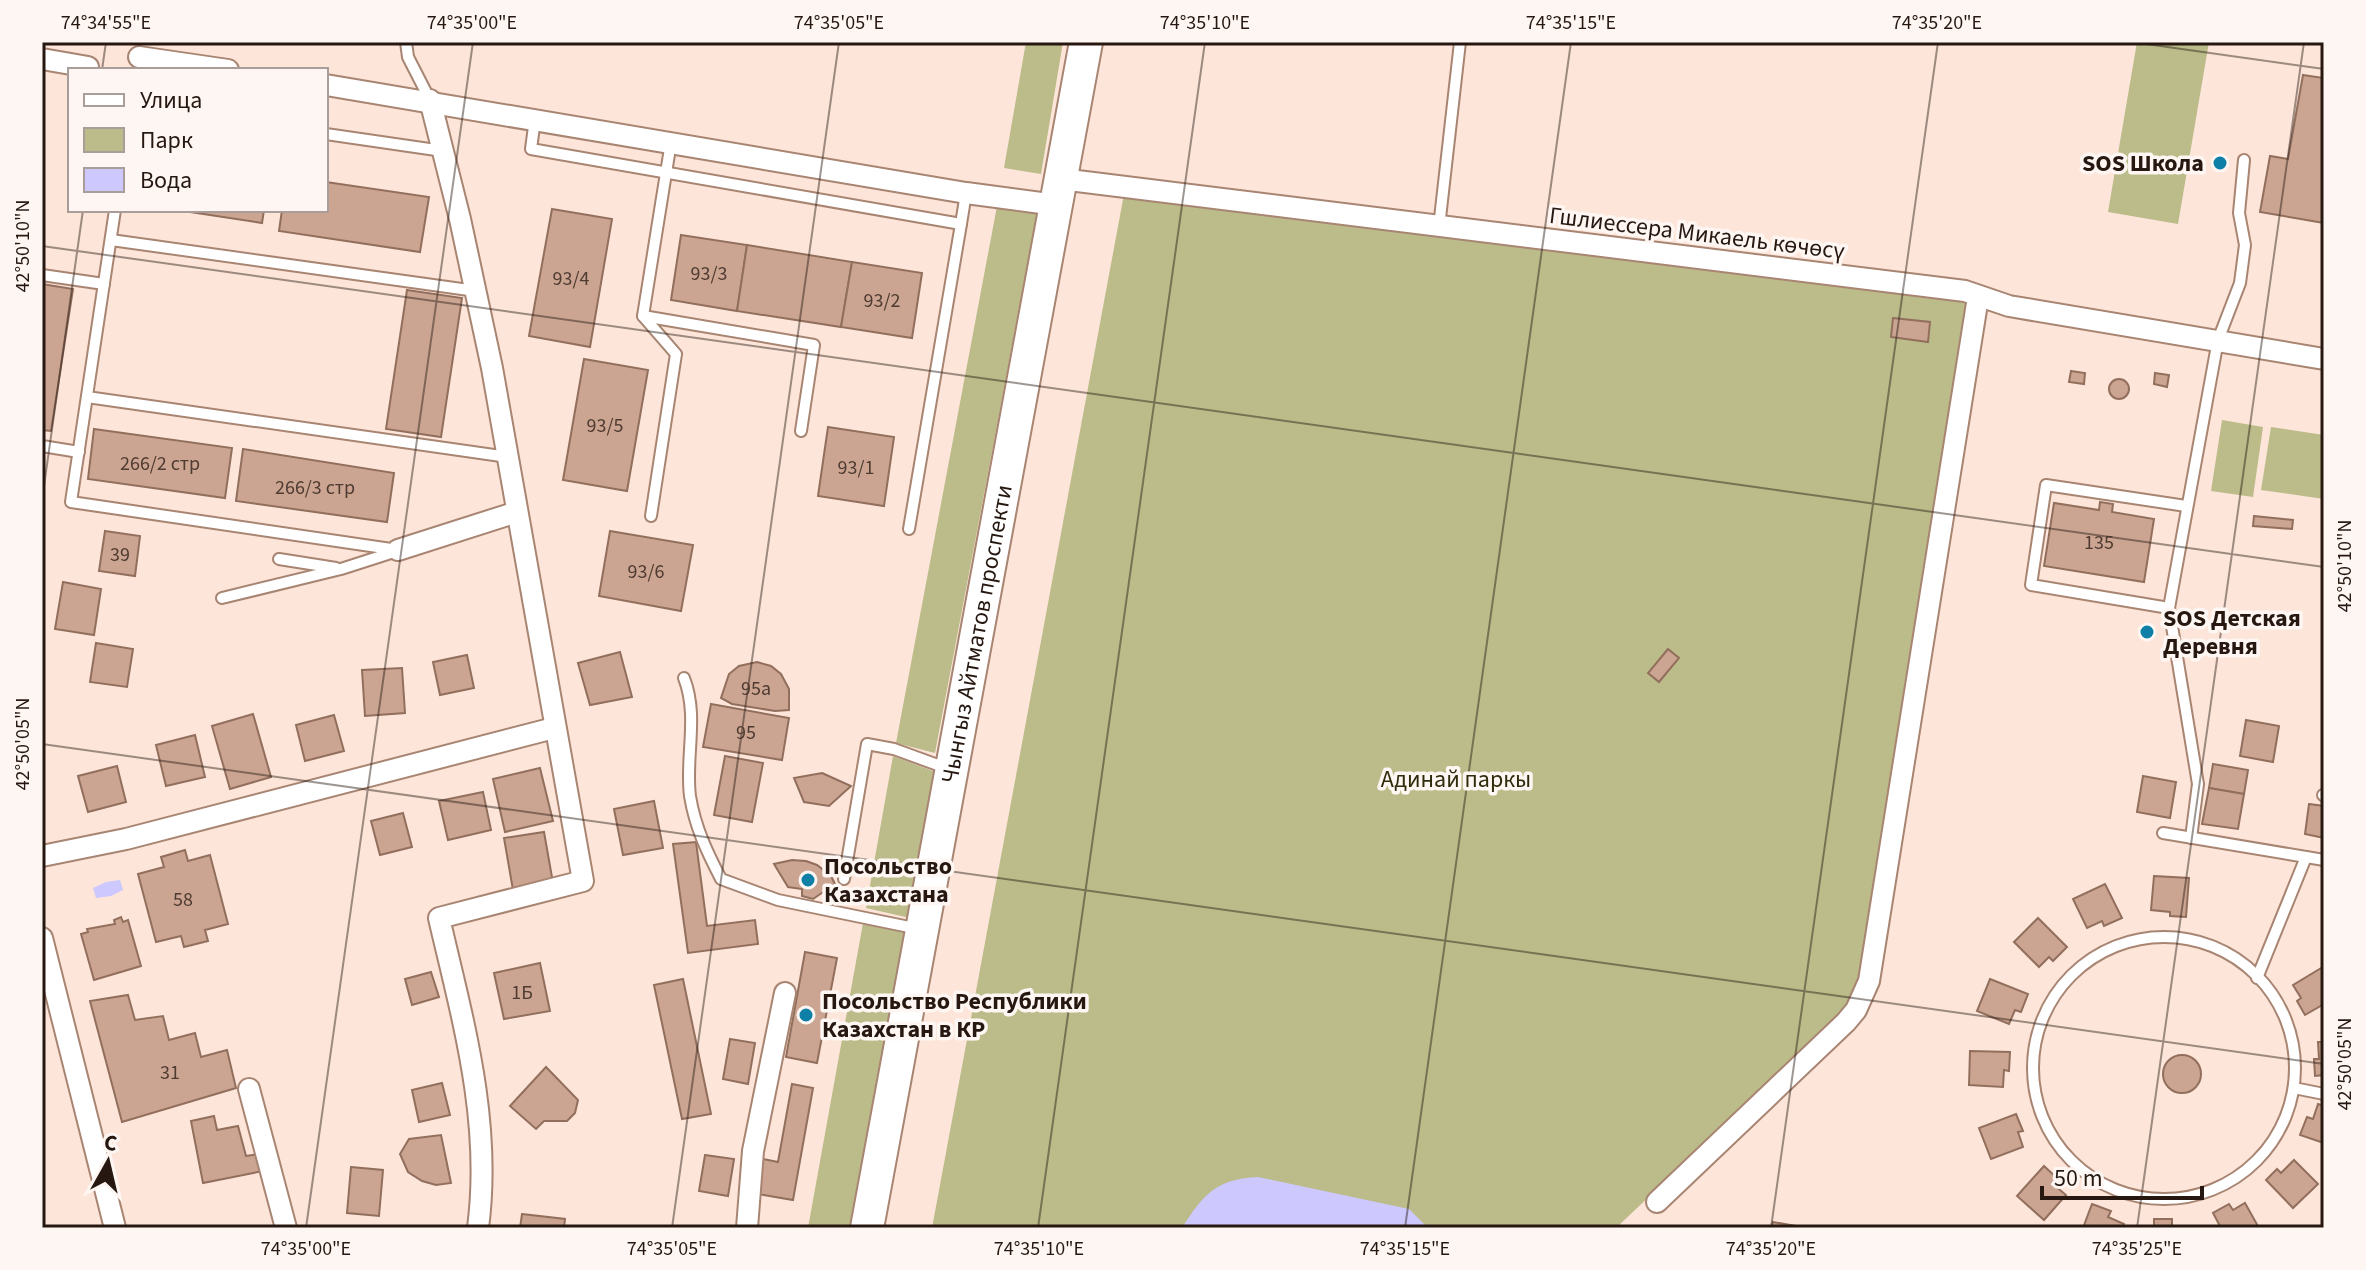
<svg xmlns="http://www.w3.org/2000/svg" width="2366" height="1270" font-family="'Source Sans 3',sans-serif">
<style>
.green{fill:#bbbc8a}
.water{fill:#cdc8fe}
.building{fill:#cba592;stroke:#926f5d;stroke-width:2}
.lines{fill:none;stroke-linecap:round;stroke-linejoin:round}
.service-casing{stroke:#a88572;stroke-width:14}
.minor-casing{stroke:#a88572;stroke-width:24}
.primary-casing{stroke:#a88572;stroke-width:36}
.service{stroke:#fff;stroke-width:10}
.minor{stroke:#fff;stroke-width:20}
.primary{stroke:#fff;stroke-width:32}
.ticks{fill:none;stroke:#261811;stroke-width:2;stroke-opacity:0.45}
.poi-dot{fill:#0e80a8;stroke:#fef6f2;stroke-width:3}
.labels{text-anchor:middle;stroke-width:7;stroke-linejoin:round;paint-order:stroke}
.number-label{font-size:20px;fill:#4f3b31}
.poi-label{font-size:24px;font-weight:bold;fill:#261811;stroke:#fef6f2;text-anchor:start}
.street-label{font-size:24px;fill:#261811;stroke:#fef6f2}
.park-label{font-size:24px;fill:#2d2d0c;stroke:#fef6f2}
.neatline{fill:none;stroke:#261811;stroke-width:3}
.ticks-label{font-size:20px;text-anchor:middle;fill:#261811}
</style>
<rect width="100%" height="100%" fill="#fde5d9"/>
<g class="green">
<path d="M1026,42h37l-22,132 -37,-6z"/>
<path d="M2137,42h72l-31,182 -70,-12z"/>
<path d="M1124,194l837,102 6,7 -104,669 -17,38 -230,218h-684z"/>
<path d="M997,206l40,8 -102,539 -39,-10z"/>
<path d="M2222,420l41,7 -10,70 -42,-6z"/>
<path d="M2271,427l53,8v64l-63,-9z"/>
<path d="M893,756l45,17 -28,145 -44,-10z"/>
<path d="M863,923l45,10 -54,295h-46z"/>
</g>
<g class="water">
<path d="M120,880l3,10 -12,6 -15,2 -3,-10 13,-6z"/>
<path d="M1258,1177l151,32 19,19h-246c21,-34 35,-49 76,-51z"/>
</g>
<g class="building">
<path d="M2303,75l21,3v145l-64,-11 10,-56 18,3z"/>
<path d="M326,182l103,15 -9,55 -141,-21 3,-21h44z"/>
<path d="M552,209l60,10 -22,128 -61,-11z"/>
<path d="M177,210h87l-2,13z"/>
<path d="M681,235l66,10 -10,66 -66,-11z"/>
<path d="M747,245l105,17 -11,65 -104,-16z"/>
<path d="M852,262l70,11 -10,65 -71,-11z"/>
<path d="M42,284l31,5 -22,142 -9,-1z"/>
<path d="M407,290l55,8 -21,139 -55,-8z"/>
<path d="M1893,318l37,4 -2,20 -37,-5z"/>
<path d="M584,359l64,11 -21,121 -64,-11z"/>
<path d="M2071,371l14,2 -1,11 -15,-2z"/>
<path d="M2155,373l14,2 -2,12 -13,-3z"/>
<circle cx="2119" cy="389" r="10"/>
<path d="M828,427l66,10 -10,69 -66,-10z"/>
<path d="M94,429l138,19 -7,50 -137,-19z"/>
<path d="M243,449l151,24 -7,49 -151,-21z"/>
<path d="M2100,502l13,2 -1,8 42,7 -10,63 -100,-16 10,-63 45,7z"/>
<path d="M2254,516l39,4 -1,9 -39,-3z"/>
<path d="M105,531l35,5 -5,40 -36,-5z"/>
<path d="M610,531l83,14 -12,66 -82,-15z"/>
<path d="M63,582l38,7 -7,46 -39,-6z"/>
<path d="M96,643l37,6 -6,38 -37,-5z"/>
<path d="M1668,649l11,9 -20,24 -11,-9z"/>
<path d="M620,652l12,45 -42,8 -12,-42z"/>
<path d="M467,655l7,33 -34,7 -7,-33z"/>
<path d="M757,662l14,4 10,8 8,15v21l-14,1 -43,-7 -11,-6 8,-24 10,-8z"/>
<path d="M402,668l3,45 -40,3 -3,-46z"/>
<path d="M711,704l78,14 -7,42 -79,-13z"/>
<path d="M253,714l18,63 -41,12 -18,-63z"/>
<path d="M334,715l10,36 -39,10 -9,-36z"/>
<path d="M2246,720l33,6 -6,36 -33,-6z"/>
<path d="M195,735l10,42 -39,9 -10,-41z"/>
<path d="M725,756l38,7 -11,59 -38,-7z"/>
<path d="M2213,764l35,6 -4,24 -35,-6z"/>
<path d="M117,766l9,36 -38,10 -10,-36z"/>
<path d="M540,768l13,53 -48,11 -12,-53z"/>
<path d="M822,773l29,13 -22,20 -25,-4 -10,-24z"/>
<path d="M2143,776l33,6 -6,36 -33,-6z"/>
<path d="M2209,788l35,6 -6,35 -36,-5z"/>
<path d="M483,792l8,38 -43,10 -9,-39z"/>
<path d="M654,801l9,47 -40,7 -9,-46z"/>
<path d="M2309,804l15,2v32l-19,-4z"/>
<path d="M403,813l9,34 -32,8 -9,-34z"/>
<path d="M544,832l9,51 -40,7 -9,-52z"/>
<path d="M696,842l11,84 48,-6 3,24 -70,9 -15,-109z"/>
<path d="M185,850l3,11 22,-6 18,69 -23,6 3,11 -24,6 -3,-11 -25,6 -18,-68 26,-7 -3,-10z"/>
<path d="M792,860l14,1 11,4 14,11 4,8 -22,15 -11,-3v-7l-14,-2 -14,-23z"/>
<path d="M2154,876l35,2 -3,39 -16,-1v-4l-19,-2z"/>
<path d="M2105,884l17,34 -18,8 -2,-5 -15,7 -14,-29z"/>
<path d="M121,917l2,5 5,-2 13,46 -47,14 -13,-46 7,-2 -1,-3 28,-5 -1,-4z"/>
<path d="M2038,918l29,29 -14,14 -4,-4 -10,10 -25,-25z"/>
<path d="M805,952l32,6 -20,105 -31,-6z"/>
<path d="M540,963l10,48 -46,8 -10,-46z"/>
<path d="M2323,967l1,37 -19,11 -8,-14 4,-3 -8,-13z"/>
<path d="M431,972l8,25 -27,8 -7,-26z"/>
<path d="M683,979l28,135 -29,5 -28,-134z"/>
<path d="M1990,979l38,15 -7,18 -6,-2 -6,14 -32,-13z"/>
<path d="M128,995l7,25 28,-4 6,24 26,-7 6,24 26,-7 9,38 -114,34 -32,-121z"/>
<path d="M730,1039l25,4 -7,41 -25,-5z"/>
<path d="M2318,1042h6v33l-9,1 -1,-17h5z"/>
<path d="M1970,1051l40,1 -1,19 -5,-1 -1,17 -34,-2z"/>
<circle cx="2182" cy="1074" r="19"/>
<path d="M546,1067l32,33 -3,13 -8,8h-23l-8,8 -26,-23z"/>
<path d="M442,1083l8,32 -31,7 -7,-32z"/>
<path d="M792,1084l21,4 -20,112 -41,-7 6,-35 20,4z"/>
<path d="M2318,1104l6,2v37l-24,-8 7,-18 6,2z"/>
<path d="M2016,1114l7,17 -5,1 5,15 -32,12 -12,-31z"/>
<path d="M214,1116l3,14 21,-4 8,30 14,-2 3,17 -60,12 -12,-62z"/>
<path d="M441,1135l10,48 -15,2 -14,-4 -14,-9 -8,-18 9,-15z"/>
<path d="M705,1155l29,4 -6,37 -29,-5z"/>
<path d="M2294,1160l24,24 -25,24 -27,-28 11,-11 4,4z"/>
<path d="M2044,1166l14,13 -5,5 13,11 -22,25 -27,-24z"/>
<path d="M351,1167l32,3 -4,46 -32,-3z"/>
<path d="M2245,1203l14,25h-38l-8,-15 16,-9 4,6z"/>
<path d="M2092,1204l19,7 -3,6 16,7 -2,4h-39z"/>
<path d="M522,1214l43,5 -1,9h-44z"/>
<path d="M2154,1219h18v7h17v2h-35z"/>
<path d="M1773,1222l34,6h-36z"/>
</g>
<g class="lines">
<g class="service-casing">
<g id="service">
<path d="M406,42l2,15 22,43"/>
<path d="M535,119l-4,30 430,75 5,-31"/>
<path d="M326,134l117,17"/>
<path d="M115,210l-44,292 327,48"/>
<path d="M1439,227l21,-185"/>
<path d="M111,240l365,51"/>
<path d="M42,275l62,9"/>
<path d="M643,316l171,29 -13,86"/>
<path d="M87,397l421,60"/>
<path d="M42,446l37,6"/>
<path d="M651,516l25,-162 -33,-38 28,-174"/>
<path d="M909,529l52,-305"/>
<path d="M279,559l57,9"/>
<path d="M222,598l119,-29 56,-18"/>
<path d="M2169,608l-138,-23 15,-100 140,21"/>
<path d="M684,678c15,38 1,79 6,118 5,31 17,56 31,83l57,21 141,29"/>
<path d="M2323,795l1,1"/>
<path d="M2163,833l161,27"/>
<path d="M2191,838l7,-54 -29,-176 49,-268 22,-57 5,-38 -6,-32 5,-53"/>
<path d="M844,879l23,-135 27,5 52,19"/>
<circle cx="2164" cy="1068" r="131"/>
<path d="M2257,978l49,-121"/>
<path d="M2294,1088l30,6"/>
</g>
</g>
<g class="minor-casing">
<g id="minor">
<path d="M139,57l89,13"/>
<path d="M42,59l46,8"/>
<path d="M326,85l640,108 90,12"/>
<path d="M430,100l30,119 32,149 91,513 -144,37c24,103 53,203 39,310"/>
<path d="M1061,179l904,112 44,15 315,53"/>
<path d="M398,550l119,-38"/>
<path d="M42,856l84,-17 428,-111"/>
<path d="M42,938l73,290"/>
<path d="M249,1089l37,139"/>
<path d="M1657,1202l189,-180 10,-12 13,-29 109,-684"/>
<path d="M747,1228l6,-77 32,-158"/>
</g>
</g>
<g class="primary-casing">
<g id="primary">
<path id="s1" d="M867,1228l219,-1186"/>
</g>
</g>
<use href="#service" class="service"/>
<use href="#minor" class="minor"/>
<use href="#primary" class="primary"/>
</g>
<path class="ticks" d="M2132,42l192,27M102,70l4,-28M42,246l2282,321M42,500l41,-290M42,744l2282,320M306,1228l167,-1186M672,1228l167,-1186M1038,1228l167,-1186M1405,1228l166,-1186M1771,1228l167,-1186M2137,1228l167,-1186"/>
<g class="poi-dot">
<circle cx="2220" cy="163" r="8"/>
<circle cx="2147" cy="632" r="8"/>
<circle cx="808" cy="880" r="8"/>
<circle cx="806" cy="1015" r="8"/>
</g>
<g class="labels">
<g class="number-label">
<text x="709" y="280">93/3</text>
<text x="571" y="285">93/4</text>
<text x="882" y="307">93/2</text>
<text x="605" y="432">93/5</text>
<text x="160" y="470">266/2 стр</text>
<text x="856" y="474">93/1</text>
<text x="315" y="494">266/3 стр</text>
<text x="2099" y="549">135</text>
<text x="120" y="561">39</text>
<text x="646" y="578">93/6</text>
<text x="756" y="695">95а</text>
<text x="746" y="739">95</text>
<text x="183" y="906">58</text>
<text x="522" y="999">1Б</text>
<text x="170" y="1079">31</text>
</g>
<g class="poi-label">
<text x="2204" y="171" text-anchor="end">SOS Школа</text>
<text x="2163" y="626">SOS Детская<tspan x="2163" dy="28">Деревня</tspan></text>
<text x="824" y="874">Посольство<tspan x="824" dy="28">Казахстана</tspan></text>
<text x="822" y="1009">Посольство Республики<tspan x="822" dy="28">Казахстан в КР</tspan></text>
</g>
<g class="street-label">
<text transform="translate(1697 233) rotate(7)" y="8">Гшлиессера Микаель көчөсү</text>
<text dy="8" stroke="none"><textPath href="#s1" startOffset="604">Чынгыз Айтматов проспекти</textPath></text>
</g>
<g class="park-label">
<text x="1456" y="787">Адинай паркы</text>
</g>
</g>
<rect width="2366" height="1270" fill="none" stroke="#fef6f2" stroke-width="88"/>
<rect x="68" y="68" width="260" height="144" fill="#fef6f2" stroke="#a89d98" stroke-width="2"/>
<rect x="84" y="94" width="40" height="12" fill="#ffffff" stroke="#a89d98" stroke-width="2"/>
<text x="140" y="108" font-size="24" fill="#261811">Улица</text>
<rect x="84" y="128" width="40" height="24" fill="#bbbc8a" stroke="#a89d98" stroke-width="2"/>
<text x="140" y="148" font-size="24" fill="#261811">Парк</text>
<rect x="84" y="168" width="40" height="24" fill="#cdc8fe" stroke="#a89d98" stroke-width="2"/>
<text x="140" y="188" font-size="24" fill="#261811">Вода</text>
<g transform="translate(108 1162) rotate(8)" stroke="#fef6f2" stroke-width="6" paint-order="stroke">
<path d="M0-6L14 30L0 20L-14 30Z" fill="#261811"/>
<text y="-12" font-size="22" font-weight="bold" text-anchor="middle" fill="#261811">С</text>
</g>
<path d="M2042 1186v12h160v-12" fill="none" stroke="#261811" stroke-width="4"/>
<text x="2054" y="1186" font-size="24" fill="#261811" stroke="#fef6f2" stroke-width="6" paint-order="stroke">50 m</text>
<rect x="44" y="44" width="2278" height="1182" class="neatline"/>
<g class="ticks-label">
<text x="106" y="29">74°34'55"E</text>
<text x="472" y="29">74°35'00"E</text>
<text x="839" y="29">74°35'05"E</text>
<text x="1205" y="29">74°35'10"E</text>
<text x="1571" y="29">74°35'15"E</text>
<text x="1937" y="29">74°35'20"E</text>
<text transform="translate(22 246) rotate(-90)" y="7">42°50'10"N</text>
<text transform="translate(2344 566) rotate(-90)" y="7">42°50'10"N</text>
<text transform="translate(22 744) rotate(-90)" y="7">42°50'05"N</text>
<text transform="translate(2344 1064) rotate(-90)" y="7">42°50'05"N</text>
<text x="306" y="1255">74°35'00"E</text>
<text x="672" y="1255">74°35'05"E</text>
<text x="1039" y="1255">74°35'10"E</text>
<text x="1405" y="1255">74°35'15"E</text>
<text x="1771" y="1255">74°35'20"E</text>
<text x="2137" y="1255">74°35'25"E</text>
</g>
</svg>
